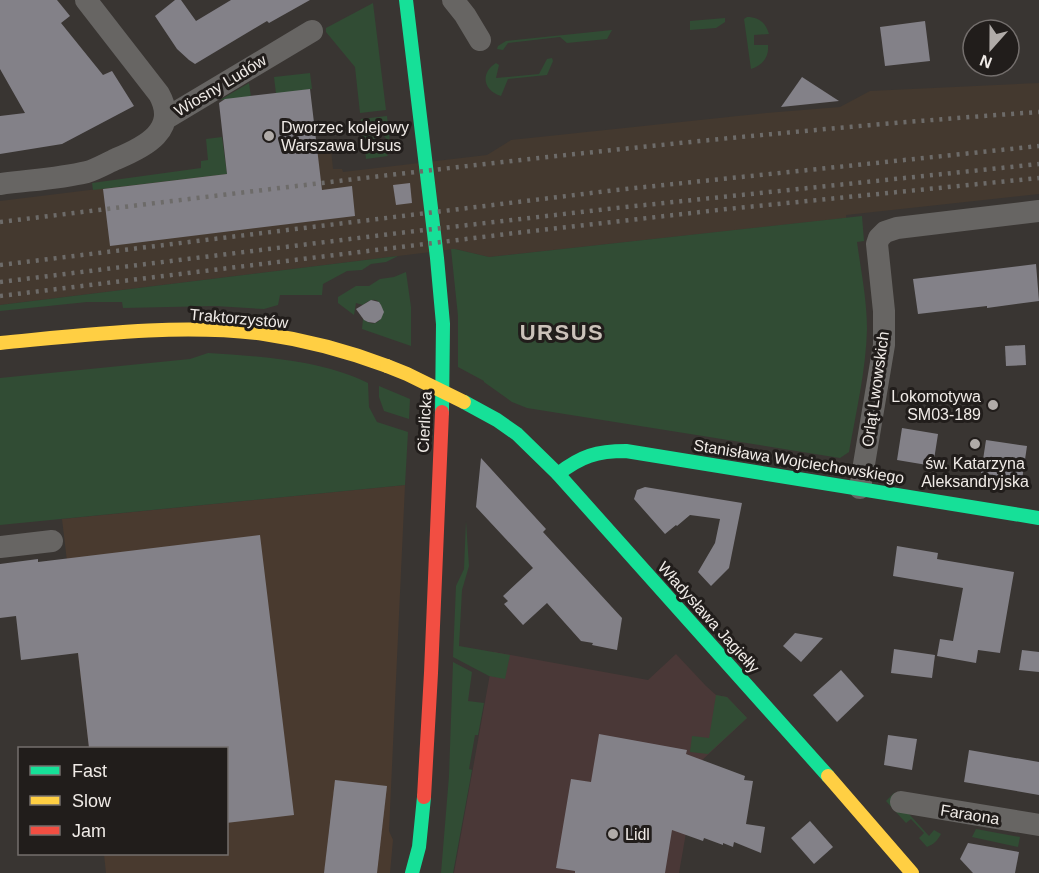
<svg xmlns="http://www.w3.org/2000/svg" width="1039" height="873" font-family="Arial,sans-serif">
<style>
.commercial{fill:#4a3837}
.industrial{fill:#493a2f}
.built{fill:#44392f}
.green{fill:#314c34}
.building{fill:#838188}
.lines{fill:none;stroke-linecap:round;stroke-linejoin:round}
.street{stroke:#676563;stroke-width:22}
.fast{stroke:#16e098;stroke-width:14}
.slow{stroke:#ffcf43;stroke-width:14}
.jam{stroke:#f24e42;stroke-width:14}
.rail{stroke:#6d6b69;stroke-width:4.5;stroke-dasharray:3 6;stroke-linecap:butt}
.slow-bridge{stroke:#ffcf43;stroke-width:14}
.poi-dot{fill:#b0aba8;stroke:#211d1b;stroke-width:2}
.labels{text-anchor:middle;stroke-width:6;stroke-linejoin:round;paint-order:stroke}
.street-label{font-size:16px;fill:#f0ebe7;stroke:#211d1b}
.poi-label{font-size:16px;fill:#f0ebe7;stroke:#211d1b;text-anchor:start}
.district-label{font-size:22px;font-weight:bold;letter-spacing:1.5px;fill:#cbc2ba;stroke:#211d1b}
</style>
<rect width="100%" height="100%" fill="#393532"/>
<path class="commercial" d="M494,652l154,28 28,-26 30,32 10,9 11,2 20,21 -49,46 -19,109h-225z"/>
<path class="industrial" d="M405,485l-16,346 4,9 -3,33h-284l-2,-19h122v-106h-137l-27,-229z"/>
<path class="built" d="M1039,83v111l-193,21v3l-357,39 -34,-8 -455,56v-104l228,-28 85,-21 18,-2 2,19h9l1,3 144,-17 24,-15 255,-27 74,-6 30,-16z"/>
<g class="green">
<path d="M373,3l13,107 -26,3 -5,-46 -29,-35v-4z"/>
<path d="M747,17c12,0 19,6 22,17l-15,1v10h14c1,13 -6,20 -17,24l-7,-50z"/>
<path d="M725,18v4l-9,6 -26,2v-9z"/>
<path d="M612,30l-5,9 -40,4 -7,-6 -52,6 -5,7 -6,-1 1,-3 8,-5z"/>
<path d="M552,58l1,3 -6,14 -39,4 -7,17c-18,-5 -21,-23 -5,-33l3,2 -3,13 43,-4 8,-15z"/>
<path d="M310,73l2,16 -36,5 -2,-17z"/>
<path d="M249,83l2,14 -31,3z"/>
<path d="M387,116l3,26c-11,-10 -12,-17 -29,-18v-5z"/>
<path d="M363,133c12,1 18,13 25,23l-22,3z"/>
<path d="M222,137l5,37 -134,16 -1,-7 109,-15v-7l7,-1 -2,-21z"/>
<path d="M862,216l2,25 -7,1c4,29 10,58 10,87 -1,41 -11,83 -18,123l-9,6 -313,-50 -15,-6 -28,-20v-1l-26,-14v-51l-7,-67h4l34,8z"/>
<path d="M398,256l-12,6 -15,2 -9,6 -15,1 -24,13 -1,11h-42l-2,10 -14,4 -49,-3 -92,2 -1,-6h-35l-87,9v-6z"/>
<path d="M406,272l5,35v39l-49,-17 1,-10c26,20 25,-36 0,-14l-7,-2 -2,12 -16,-12v-6l18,-11h13l11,-7 14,-2z"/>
<path d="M208,353c50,3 114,7 160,30l1,24 8,15 31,10 -3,53 -405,40v-147l190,-19z"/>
<path d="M379,386l31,13 -1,20 -25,-8 -5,-14z"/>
<path d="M466,521l3,45 -7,24 -3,56 51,9 -5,24 -16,-3 -36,-19 3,-71 8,-17z"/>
<path d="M453,662l19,10 -4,29 16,2 -6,32h-3l-6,34 3,1 -19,103h-12l8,-97z"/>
<path d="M716,695l11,2 20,21 -39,36 -18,-2 2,-16 17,2z"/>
<path d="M894,793l7,2 8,19 20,22 5,-6 7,4c-4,7 -7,10 -14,13l-8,-9 5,-5 -13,-14 -5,4 -20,-22z"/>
<path d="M976,829l44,8 -2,10 -46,-10z"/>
</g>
<g class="building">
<path d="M0,0h57l13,16 -9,7 42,52 9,-4 22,35 -72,38 -62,10v-38l25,-3 -25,-44z"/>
<path d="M175,0h6l15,21 35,-21h79l-41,23 -2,-2 -72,43 -6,-4 -12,-11 -22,-33z"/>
<path d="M925,21l5,40 -45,5 -5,-39z"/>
<path d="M802,77l37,24 -58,6z"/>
<path d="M310,89l12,101 30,-4 3,30 -245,30 -7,-57 124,-15 -8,-71 6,-4z"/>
<path d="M410,183l2,20 -16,2 -3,-20z"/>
<path d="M1036,264l3,37 -52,7v-2l-69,8 -5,-35z"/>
<path d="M371,300l8,2 2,3 3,7 -3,7 -6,4 -7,-1 -4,-2 -8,-11z"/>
<path d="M1025,345l1,20 -20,1 -1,-20z"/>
<path d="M902,428l36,6 -5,32 -36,-6z"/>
<path d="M986,440l41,6 -5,34 -41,-7z"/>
<path d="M481,458l65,71 -3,3 79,86 -5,32 -25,-5 1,-2 -12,-2 -34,-38 -24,22 -19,-21 4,-3 -5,-5 30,-28 -57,-61z"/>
<path d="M645,487l97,16 -13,65 -18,18 -13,-14 17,-29 5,-24 -30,-4 -13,11 -1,-1 -11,9 -31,-35 3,-9z"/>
<path d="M260,535l34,280 -68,8v-75h-137l-11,-95 -57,7 -5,-44 -16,2v-54l38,-5v3z"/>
<path d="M897,546l41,7 -1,6 77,13 -14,81 -22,-3 -2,13 -39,-7 3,-17 13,2 10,-53 -70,-12z"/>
<path d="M795,633l28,5 -22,24 -18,-16z"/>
<path d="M894,649l41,6 -3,23 -41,-5z"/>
<path d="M1022,650l17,2v20l-20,-2z"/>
<path d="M841,670l23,26 -27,26 -24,-27z"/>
<path d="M599,734l88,16 -1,4 59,22 -1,4 9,1 -7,43 19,3 -4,26 -27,-11 -1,5 -10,-4v2l-19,-7 -1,3 -31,-11 -7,43h-90v-2l-19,-3 15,-89 20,3z"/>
<path d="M888,735l29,4 -5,31 -28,-5z"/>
<path d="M969,750l70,12v33l-75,-13z"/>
<path d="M335,780l52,6 -10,87h-53z"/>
<path d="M810,821l23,26 -19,17 -23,-26z"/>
<path d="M968,843l51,9 -4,21h-42l-13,-14z"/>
</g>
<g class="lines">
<g class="street">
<path d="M453,0l12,15 15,25"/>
<path d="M165,119l147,-88"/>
<path d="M0,184c29,-4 58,-5 87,-12 10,-3 20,-9 29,-13 29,-12 63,-29 43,-65l-73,-94"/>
<path d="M860,488l24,-143v-34l-7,-67 2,-6 6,-6 12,-4 142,-17"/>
<path d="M0,547l52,-6"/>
<path d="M901,802l138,23"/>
</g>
<g class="fast">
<path d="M406,0l31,258 6,66 -1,88"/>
<path d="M464,402l33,18 20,14 41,40 270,302"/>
<path d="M558,474c23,-18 39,-23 68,-23l413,67"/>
<path d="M412,873l7,-26 5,-50"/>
</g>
<g class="slow">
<path d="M0,343c85,-8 179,-20 264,-9 42,6 83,17 123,32"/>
<path d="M828,776l84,97"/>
</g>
<path class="jam" d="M424,797l7,-124 11,-261"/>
<g class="rail">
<path d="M0,222c346,-42 691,-86 1039,-110"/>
<path d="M0,265l616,-75 423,-44"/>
<path d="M0,282l399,-49 217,-25 423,-44"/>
<path d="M0,296l515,-63 212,-24 312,-31"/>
</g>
<path class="slow-bridge" d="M387,366l20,8 57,28"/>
</g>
<g class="poi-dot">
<circle cx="269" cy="136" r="6"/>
<circle cx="993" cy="405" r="6"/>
<circle cx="975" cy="444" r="6"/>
<circle cx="613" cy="834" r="6"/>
</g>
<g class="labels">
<g class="street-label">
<text transform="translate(220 85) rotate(-31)" y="6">Wiosny Ludów</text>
<text transform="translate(239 318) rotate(5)" y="6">Traktorzystów</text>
<text transform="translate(875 389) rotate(-82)" y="6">Orląt Lwowskich</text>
<text transform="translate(424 422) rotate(-87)" y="6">Cierlicka</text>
<text transform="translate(799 461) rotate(9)" y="6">Stanisława Wojciechowskiego</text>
<text transform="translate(709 617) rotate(48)" y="6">Władysława Jagiełły</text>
<text transform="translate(970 814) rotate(9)" y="6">Faraona</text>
</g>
<g class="poi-label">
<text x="281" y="133">Dworzec kolejowy<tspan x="281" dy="18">Warszawa Ursus</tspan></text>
<text x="981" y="402" text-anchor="end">Lokomotywa<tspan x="981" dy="18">SM03-189</tspan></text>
<text x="975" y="469" text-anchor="middle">św. Katarzyna<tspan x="975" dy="18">Aleksandryjska</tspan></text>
<text x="625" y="840">Lidl</text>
</g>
<g class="district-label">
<text x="562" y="340">URSUS</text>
</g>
</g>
<rect x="18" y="747" width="210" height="108" fill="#211d1b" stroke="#746f6d" stroke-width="1.5"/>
<rect x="30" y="766" width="30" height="9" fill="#16e098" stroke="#746f6d" stroke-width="1.5"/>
<text x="72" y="777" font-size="18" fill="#f0ebe7">Fast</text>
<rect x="30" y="796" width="30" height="9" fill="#ffcf43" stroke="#746f6d" stroke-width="1.5"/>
<text x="72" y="807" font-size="18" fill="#f0ebe7">Slow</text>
<rect x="30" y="826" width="30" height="9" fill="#f24e42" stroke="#746f6d" stroke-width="1.5"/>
<text x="72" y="837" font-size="18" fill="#f0ebe7">Jam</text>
<g transform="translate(991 48) rotate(201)"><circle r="28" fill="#211d1b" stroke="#746f6d" stroke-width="1.5"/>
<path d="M0-4.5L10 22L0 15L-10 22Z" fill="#b0aba8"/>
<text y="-9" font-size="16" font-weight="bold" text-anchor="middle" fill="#f0ebe7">N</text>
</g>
</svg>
